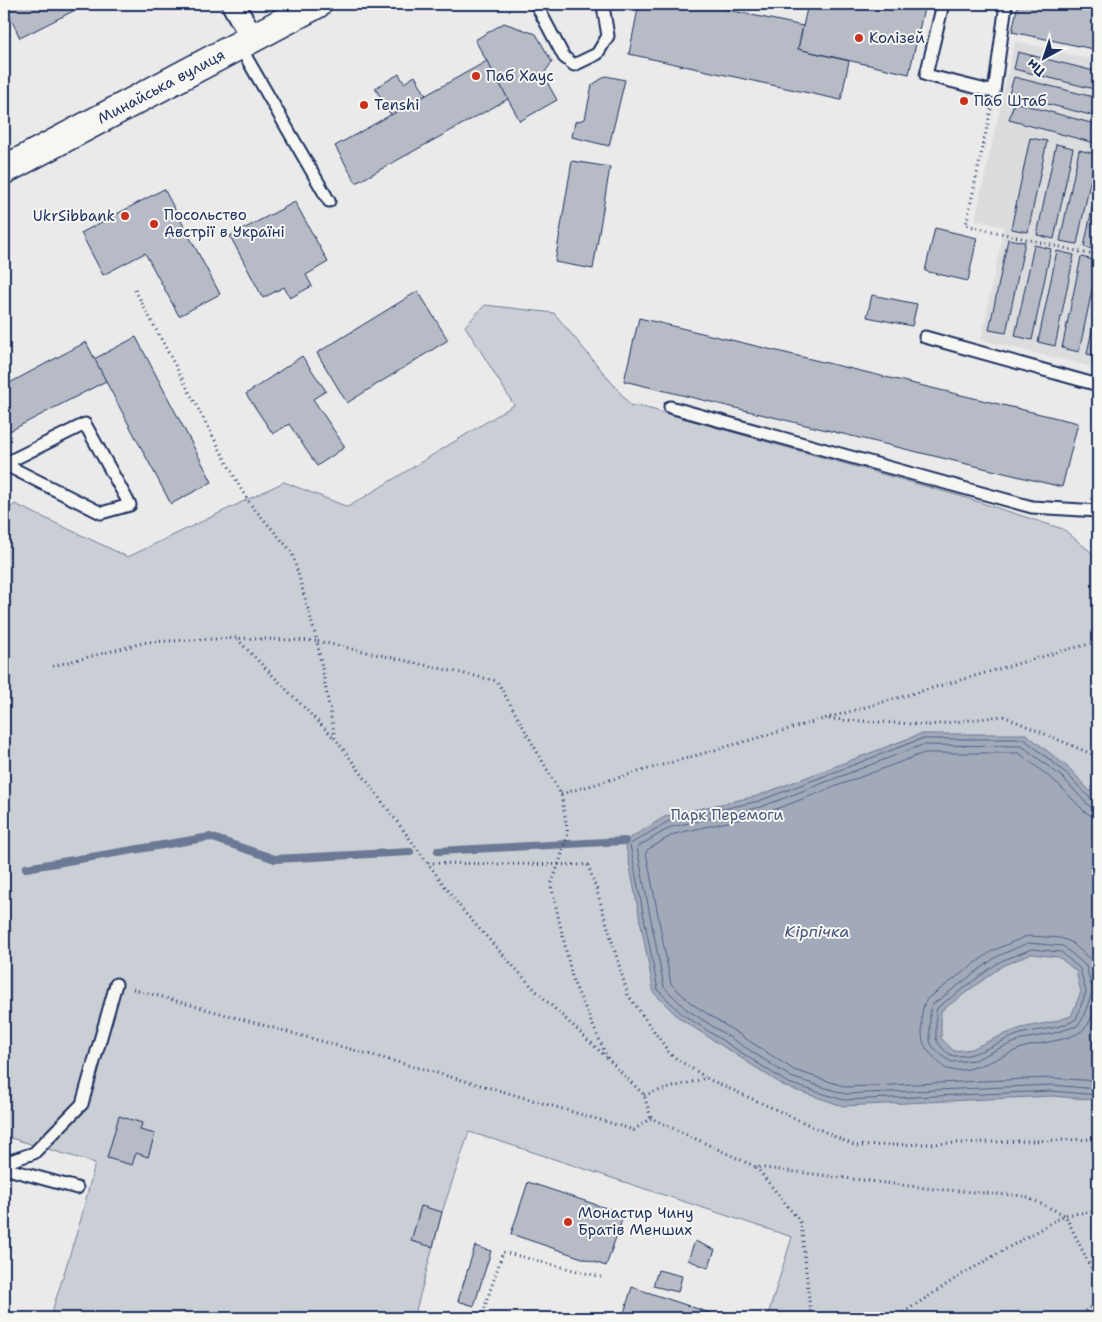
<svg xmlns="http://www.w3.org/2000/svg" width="1102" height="1322" font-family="'Shantell Sans',sans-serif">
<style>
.built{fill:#dadcde}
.green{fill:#caced5;stroke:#727e9a}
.water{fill:#a2aaba;stroke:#6c7995;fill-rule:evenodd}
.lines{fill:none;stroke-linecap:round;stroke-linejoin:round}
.shore{stroke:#516083;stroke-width:1}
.stream{stroke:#6c7995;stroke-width:8}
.building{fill:#b6bbc6;stroke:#1b2f5e}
.service-casing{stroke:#1b2f5e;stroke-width:15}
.minor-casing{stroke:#1b2f5e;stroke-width:26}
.secondary-casing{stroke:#1b2f5e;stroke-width:31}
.path{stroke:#1b2f5e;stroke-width:3;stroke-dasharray:1 4;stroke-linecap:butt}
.service{stroke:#f6f6f2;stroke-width:11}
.minor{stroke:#f6f6f2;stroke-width:22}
.secondary{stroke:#f6f6f2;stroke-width:28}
.poi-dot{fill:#c8321e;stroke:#f6f6f2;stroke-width:2}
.labels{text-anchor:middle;stroke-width:4;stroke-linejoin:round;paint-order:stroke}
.poi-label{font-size:15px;fill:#1b2f5e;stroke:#f6f6f2;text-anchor:start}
.street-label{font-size:15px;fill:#1b2f5e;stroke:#f6f6f2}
.park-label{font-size:15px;fill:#47577c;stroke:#f6f6f2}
.water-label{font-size:16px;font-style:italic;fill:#44547a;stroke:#f6f6f2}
</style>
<rect width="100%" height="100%" fill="#e9eae9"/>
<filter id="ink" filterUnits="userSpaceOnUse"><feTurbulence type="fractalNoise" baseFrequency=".02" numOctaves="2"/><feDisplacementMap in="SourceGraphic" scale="10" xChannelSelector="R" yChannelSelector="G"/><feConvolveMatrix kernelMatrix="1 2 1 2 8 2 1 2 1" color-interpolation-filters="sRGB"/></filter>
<g filter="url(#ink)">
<path class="built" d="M1015,41l83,20v307l-117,-28 23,-113 -29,-7z"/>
<path class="green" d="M485,305l69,8 78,94 4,-2 324,91 103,33 35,29v760h-331l25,-81 -287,-94 -36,-11 -27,80 -28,106h-364l31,-99 14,-56 -91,-27v-624l11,-8 113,53 156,-75 64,25 166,-102 -49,-79z"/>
<path class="water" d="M920,734h106l44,35 28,31v300l-46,-4 -209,10 -57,-19 -107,-69 -25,-25 -29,-152 41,-25 91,-20zM1031,954l28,3 17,14 5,21 -10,24 -19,6 -31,6 -26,10 -23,11 -18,2 -13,-13v-27l61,-45z"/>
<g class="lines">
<g class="shore">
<path d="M1098,803l-5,-2 -27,-28 -42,-34h-103l-162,62 -90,20 -37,22 -2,2 28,145 24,24 106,69 56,17 207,-9 47,4"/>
<path d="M1098,809h-4l-5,-3 -27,-29 -40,-31 -100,-1 -161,62 -90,20 -32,19 -2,2 27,139 22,22 105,68 54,17 206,-9 47,4"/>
<path d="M1098,816h-6l-7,-4 -28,-29 -38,-30h-95l-161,61 -89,20 -27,16 -1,2 25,132 20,19 103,67 52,17 205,-9 47,3"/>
<path d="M1028,943l35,3 23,20 6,22v5l-10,27 -5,6 -23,7 -30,6 -24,9 -25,12 -23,2 -6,-3 -14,-13 -2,-5v-30l2,-6 64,-48z"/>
<path d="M1032,949l29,3 19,17 6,23 -10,27c-14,10 -36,10 -52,14 -23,6 -44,24 -69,23 -7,0 -16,-11 -19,-17v-27l1,-4 62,-46z"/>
<path d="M1098,982l-7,-22 -20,-18 -10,-4 -31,-2 -6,1 -32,14 -64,47c-8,9 -6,21 -6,33 0,12 3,18 12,26 3,4 7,8 11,11 20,10 59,-14 80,-21 16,-5 45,-6 58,-17 8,-6 11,-21 15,-30"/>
</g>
<g class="stream">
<path d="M438,851l187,-10"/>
<path d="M26,868l184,-31 65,22 135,-7"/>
</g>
</g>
<g class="building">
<path d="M4,4h83l-67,34z"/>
<path d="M639,4h62l102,22 -5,23 51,12 -8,39 -212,-46z"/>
<path d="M808,4h117l-16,70 -111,-25z"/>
<path d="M1018,4h80v46l-86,-18z"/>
<path d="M504,23l32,11 16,28 -9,13 14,25 -37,21 -45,-81z"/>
<path d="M1018,52l80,20v18l-84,-21z"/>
<path d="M487,61l21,38 -152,84 -21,-37z"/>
<path d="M399,74l5,9 11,-7 11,19 -35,20 -16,-27z"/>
<path d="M606,76l19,4 -16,66 -37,-9 3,-15 10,-3 7,-34z"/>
<path d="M1014,77l84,21v19l-89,-23z"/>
<path d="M1014,102l84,23v19l-89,-24z"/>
<path d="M1030,138l17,3 -19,91 -17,-3z"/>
<path d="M1056,144l17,4 -19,91 -17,-4z"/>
<path d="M1079,150l17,4 -19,90 -17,-3z"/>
<path d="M572,161l38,6 -17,102 -38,-7z"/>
<path d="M1098,180v70l-14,-3z"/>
<path d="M164,189l56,105 -41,22 -34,-63 -42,22 -22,-42z"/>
<path d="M295,202l33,60 -22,13 6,11 -22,12 -6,-11 -21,11 -33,-62z"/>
<path d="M935,228l42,10 -9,43 -43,-10z"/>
<path d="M1008,239l17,3 -19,91 -17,-3z"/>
<path d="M1034,245l17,4 -19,91 -17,-4z"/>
<path d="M1057,251l17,4 -19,91 -17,-4z"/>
<path d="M1081,257l17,4 -19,91 -17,-4z"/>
<path d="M418,291l30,49 -101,63 -30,-50z"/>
<path d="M872,295l45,9 -5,22 -45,-9z"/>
<path d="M1098,300v56l-11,-2z"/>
<path d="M639,318l439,105 -16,64 -438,-106z"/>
<path d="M136,337l76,145 -41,22 -77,-145z"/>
<path d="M86,342l20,39 -102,53v-48z"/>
<path d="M302,356l24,35 -13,8 32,48 -28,19 -28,-42 -16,10 -27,-40z"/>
<path d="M119,1116l23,7 -2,7 15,4 -7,23 -12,-4 -4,12 -25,-7z"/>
<path d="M528,1182l96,32 -18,52 -95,-32z"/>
<path d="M421,1206l21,6 -9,35 -22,-6z"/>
<path d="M695,1241l20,9 -7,18 -20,-8z"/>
<path d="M475,1246l16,5 -17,55 -16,-5z"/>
<path d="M658,1270l24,6 -4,16 -25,-6z"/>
<path d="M632,1287l93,31h-86l-15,-5z"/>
</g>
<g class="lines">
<g class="service-casing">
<g id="service">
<path d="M536,4l28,53 10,8 23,-11 11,-18 -5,-30 -2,-2"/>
<path d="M943,4l-17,71 68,17 12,-88"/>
<path d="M239,45l90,156"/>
<path d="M925,337l173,48"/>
<path d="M670,407l362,100 66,4"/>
<path d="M85,424l45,81 -29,8 -97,-49z"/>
<path d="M4,1163l30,-10 48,-49 34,-120"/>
<path d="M4,1168l73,20"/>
</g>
</g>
<g class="minor-casing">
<path id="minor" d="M233,4l19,34"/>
</g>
<g class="secondary-casing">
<g id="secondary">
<path id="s1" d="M4,170l313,-166"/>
</g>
</g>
<g class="path">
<path d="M991,109l-25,116 132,31"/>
<path d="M135,290l107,201 9,14 41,47 25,89 180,40 64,113 7,40 -8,26 -9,25 22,96 35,78 36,36 7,23"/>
<path d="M237,639l97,99"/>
<path d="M53,666l94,-24 89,-4 81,3 18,97 129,174 71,78 71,67"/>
<path d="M829,719l100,6 74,-9 91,39 4,5"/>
<path d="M561,794l508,-145 29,-7"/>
<path d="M428,863l160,2 9,26 31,104 43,60 34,22"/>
<path d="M133,989l365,101 136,40 17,-12 105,49 178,22 90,7 41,19 33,67"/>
<path d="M644,1095l62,-17 150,68 242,-7"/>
<path d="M756,1167l45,56 10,95"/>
<path d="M481,1318l22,-66 98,25"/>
<path d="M895,1318l66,-43 104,-60 33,-4"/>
<path d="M1078,1318l20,-18"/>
</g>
<use href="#service" class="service"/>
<use href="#minor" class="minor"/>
<use href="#secondary" class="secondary"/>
</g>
</g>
<g class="poi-dot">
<circle cx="859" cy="38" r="5"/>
<circle cx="476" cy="76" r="5"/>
<circle cx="964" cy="101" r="5"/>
<circle cx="364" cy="105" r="5"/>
<circle cx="125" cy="216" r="5"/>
<circle cx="154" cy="224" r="5"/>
<circle cx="568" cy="1222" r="5"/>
</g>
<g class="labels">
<g class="poi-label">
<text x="869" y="43">Колізей</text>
<text x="486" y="81">Паб Хаус</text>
<text x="974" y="106">Паб Штаб</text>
<text x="374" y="110">Tenshi</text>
<text x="164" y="220">Посольство<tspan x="164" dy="17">Австрії в Україні</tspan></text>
<text x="115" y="221" text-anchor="end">UkrSibbank</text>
<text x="578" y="1218">Монастир Чину<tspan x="578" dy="17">Братів Менших</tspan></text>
</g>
<g class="street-label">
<text dy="5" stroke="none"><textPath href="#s1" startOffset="178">Минайська вулиця</textPath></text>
</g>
<g class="park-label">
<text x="727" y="820">Парк Перемоги</text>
</g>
<g class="water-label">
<text x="817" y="937">Кірпічка</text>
</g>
</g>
<rect width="1102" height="1322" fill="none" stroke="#f6f6f2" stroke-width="20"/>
<rect x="10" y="10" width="1082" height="1302" fill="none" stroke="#1b2f5e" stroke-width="2" filter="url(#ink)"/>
<g transform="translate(1044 58) rotate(220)" stroke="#f6f6f2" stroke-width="4" paint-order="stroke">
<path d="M0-4L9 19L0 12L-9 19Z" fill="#1b2f5e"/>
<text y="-8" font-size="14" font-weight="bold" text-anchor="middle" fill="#1b2f5e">Пн</text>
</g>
</svg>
